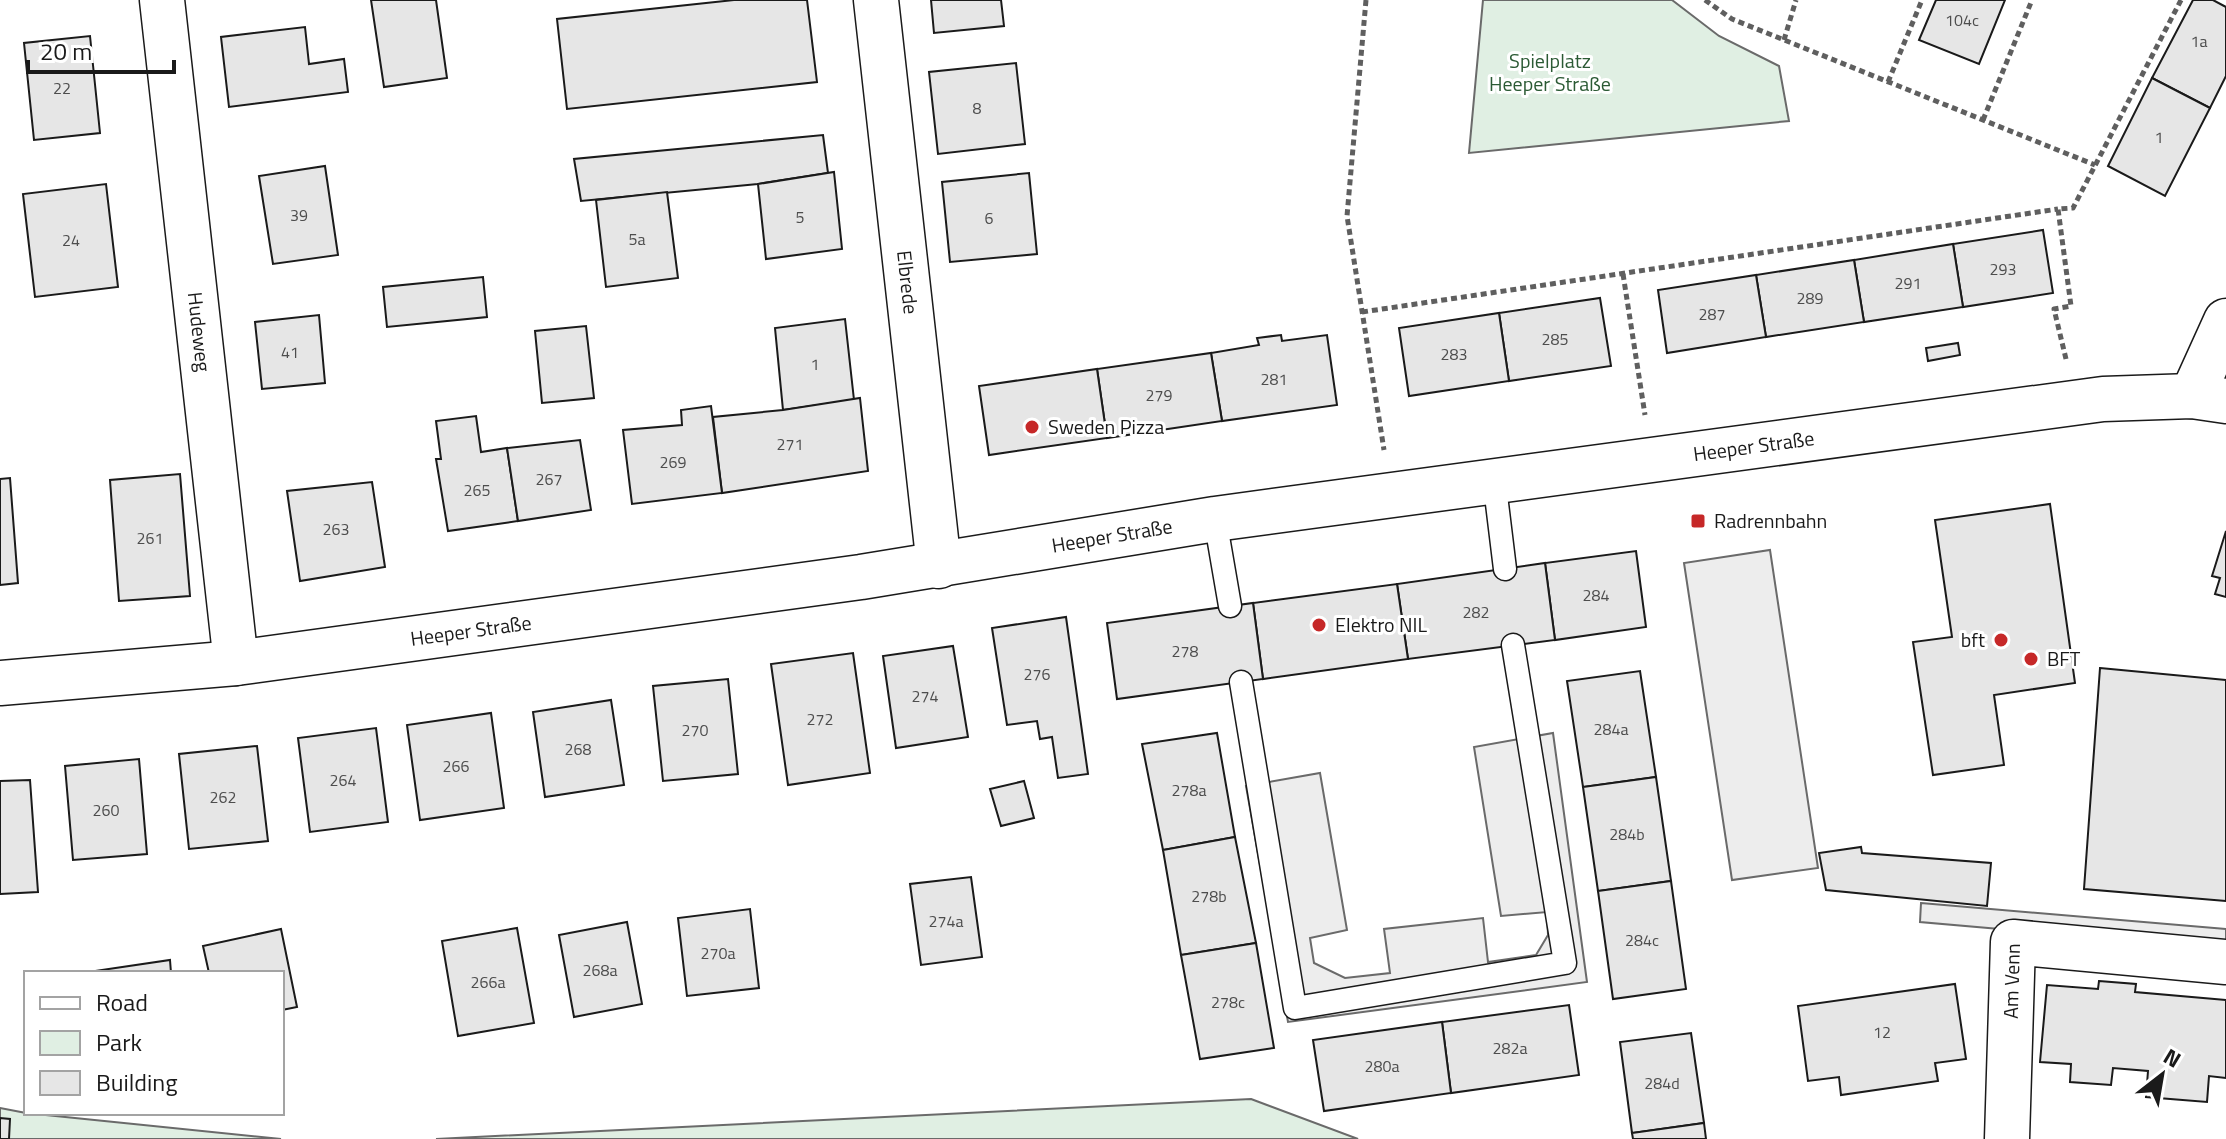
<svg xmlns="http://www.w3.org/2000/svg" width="2226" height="1139" font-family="'Titillium Web',sans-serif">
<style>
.green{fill:#e0efe3;stroke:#6a6a6a;stroke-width:2}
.parking{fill:#ededed;stroke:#6a6a6a;stroke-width:2}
.building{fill:#e6e6e6;stroke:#1a1a1a;stroke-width:2}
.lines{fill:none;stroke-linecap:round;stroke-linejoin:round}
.lane-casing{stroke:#1a1a1a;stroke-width:25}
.street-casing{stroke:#1a1a1a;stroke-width:47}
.secondary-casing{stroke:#1a1a1a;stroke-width:47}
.path{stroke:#5f5f5f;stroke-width:5;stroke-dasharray:6 4;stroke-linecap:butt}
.lane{stroke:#fff;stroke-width:22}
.street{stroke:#fff;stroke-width:44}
.secondary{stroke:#fff;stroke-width:44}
.poi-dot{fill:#c62828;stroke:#fff;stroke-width:3}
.labels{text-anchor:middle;stroke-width:6;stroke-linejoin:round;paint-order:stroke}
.number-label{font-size:16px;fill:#4d4d4d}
.park-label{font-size:20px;fill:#2b5a34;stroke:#fff}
.street-label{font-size:20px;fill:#1a1a1a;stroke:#fff}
.poi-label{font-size:20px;fill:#1a1a1a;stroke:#fff;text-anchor:start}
</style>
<rect width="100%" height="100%" fill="#fff"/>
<g class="green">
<path d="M1483,0h189l47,36 60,30 10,55 -320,32z"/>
<path d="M1251,1099l107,40h-922z"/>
<path d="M0,1108l26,5 255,26h-281z"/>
</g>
<g class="parking">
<path d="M1770,550l48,318 -86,12 -48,-317z"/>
<path d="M1553,733l34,249 -299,40 -42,-236 74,-13 27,157 -37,8 4,25 31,15 45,-5 -6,-44 99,-11 5,44 48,-7 12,-20 -1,-23 -46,4 -27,-169z"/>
<path d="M1921,903l305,26v20l-306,-27z"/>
</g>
<g class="building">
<path d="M371,0h65l11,78 -63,9z"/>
<path d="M734,0h73l10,82 -250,27 -10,-90z"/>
<path d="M931,0h70l3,26 -70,7z"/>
<path d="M1936,0h69l-26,64 -60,-24z"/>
<path d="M2193,0h20l13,7v69l-16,32 -58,-30z"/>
<path d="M305,27l4,37 35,-5 4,33 -119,15 -8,-70z"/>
<path d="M90,36l10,97 -66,7 -10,-97z"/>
<path d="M1016,63l9,81 -87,10 -9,-82z"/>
<path d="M2152,78l58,30 -45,88 -57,-30z"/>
<path d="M823,135l5,38 -70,11 -177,17 -7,-42z"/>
<path d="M325,166l13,89 -65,9 -14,-88z"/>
<path d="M834,172l8,77 -76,10 -8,-75z"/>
<path d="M1029,173l8,81 -87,8 -8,-80z"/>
<path d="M106,184l12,103 -83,10 -12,-103z"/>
<path d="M667,192l11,86 -72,9 -10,-87z"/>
<path d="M2043,230l10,63 -90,14 -10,-63z"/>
<path d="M1953,244l10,63 -99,15 -10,-62z"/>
<path d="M1854,260l10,62 -98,15 -10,-62z"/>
<path d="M1756,275l10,62 -99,16 -9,-63z"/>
<path d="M483,277l4,40 -100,10 -4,-40z"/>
<path d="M1600,298l11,68 -102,15 -10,-68z"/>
<path d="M1499,313l10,68 -100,15 -10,-68z"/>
<path d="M319,315l6,68 -63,6 -7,-67z"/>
<path d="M845,319l9,81 -71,10 -8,-82z"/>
<path d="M586,326l8,72 -52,5 -7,-72z"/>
<path d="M1281,335l1,6 45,-6 10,70 -115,16 -11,-68 48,-8 -2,-7z"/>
<path d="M1958,343l2,12 -32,6 -2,-13z"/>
<path d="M1211,353l11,68 -115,17 -10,-69z"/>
<path d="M1097,369l10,69 -118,17 -10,-69z"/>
<path d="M860,398l8,73 -146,22 -9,-76 70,-7z"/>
<path d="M711,406l11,87 -90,11 -9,-74 59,-5 -1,-15z"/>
<path d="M476,416l5,36 26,-4 11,73 -70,10 -12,-72h5l-5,-38z"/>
<path d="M580,440l11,70 -73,11 -11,-73z"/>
<path d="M180,474l10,122 -71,5 -9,-121z"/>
<path d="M10,478l8,105 -18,2v-106z"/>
<path d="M372,482l13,85 -85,14 -13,-90z"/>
<path d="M2050,504l25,179 -81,12 10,70 -71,10 -20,-133 39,-5 -17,-117z"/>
<path d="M2226,531v66l-11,-3 5,-16 -8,-2z"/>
<path d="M1636,551l10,76 -91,13 -10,-77z"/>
<path d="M1545,563l10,77 -147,19 -11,-75z"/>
<path d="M1397,584l11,75 -145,20 -10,-76z"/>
<path d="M1253,603l10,76 -146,20 -10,-76z"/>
<path d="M1066,617l22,157 -30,4 -6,-41 -12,2 -3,-18 -30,4 -15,-97z"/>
<path d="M953,646l15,91 -72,11 -13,-92z"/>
<path d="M853,653l17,120 -82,12 -17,-121z"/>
<path d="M2100,668l126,12v221l-142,-12z"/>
<path d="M1640,671l16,106 -73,10 -16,-106z"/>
<path d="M728,679l10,95 -75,7 -10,-95z"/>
<path d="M611,700l13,85 -79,12 -12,-85z"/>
<path d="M491,713l13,95 -84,12 -13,-95z"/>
<path d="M376,728l12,94 -78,10 -12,-94z"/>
<path d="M1217,733l18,104 -72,13 -21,-106z"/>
<path d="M257,746l11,95 -79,8 -10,-95z"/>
<path d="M139,759l8,95 -74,6 -8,-94z"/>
<path d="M1656,777l15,104 -73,10 -15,-104z"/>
<path d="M30,780l8,112 -38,2v-113z"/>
<path d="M1024,781l10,37 -33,8 -11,-37z"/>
<path d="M1235,837l21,106 -75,12 -18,-105z"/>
<path d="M1861,847l1,6 129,10 -4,43 -161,-16 -7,-37z"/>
<path d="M971,877l11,80 -61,8 -11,-81z"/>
<path d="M1671,881l15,108 -73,10 -15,-108z"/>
<path d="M750,909l9,79 -72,8 -9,-78z"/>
<path d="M627,922l15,82 -68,13 -15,-82z"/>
<path d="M517,928l17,95 -76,13 -16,-95z"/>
<path d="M281,929l16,78 -15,3v-37h-73l-6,-27z"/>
<path d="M1256,943l18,105 -74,11 -19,-104z"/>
<path d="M170,960l1,13h-75l-1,-2z"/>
<path d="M2099,981l37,3 -1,8 91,8v78l-17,-2 -2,26 -61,-5 2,-26 -35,-3 -2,17 -41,-3 1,-18 -31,-2 7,-77 51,4z"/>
<path d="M1955,984l11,75 -31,4 3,18 -97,14 -2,-18 -31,4 -10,-75z"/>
<path d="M1569,1005l10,70 -128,18 -9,-71z"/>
<path d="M1442,1022l9,71 -127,18 -11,-71z"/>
<path d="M1691,1033l13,90 -72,10 -12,-91z"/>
<path d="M0,1118l10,1 -1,20h-9z"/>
<path d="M1704,1123l2,16h-73l-1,-6z"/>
</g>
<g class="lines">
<g class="lane-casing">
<g id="lane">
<path d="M1494,479l11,90"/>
<path d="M1215,519l15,87"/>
<path d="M1241,682l54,326 270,-45 -52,-318"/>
</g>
</g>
<g class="street-casing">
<g id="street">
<path id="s1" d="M162,0l74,663"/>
<path id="s2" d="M876,0l63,566"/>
<path id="s3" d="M2007,1139l6,-197 213,20"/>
</g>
</g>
<g class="secondary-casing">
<g id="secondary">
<path d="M2192,396l34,-75"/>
<path id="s4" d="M0,683l236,-20 625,-86 354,-58 888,-120 89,-3 34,5"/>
</g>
</g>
<g class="path">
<path d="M1366,0l-19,216 37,234"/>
<path d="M1705,0l27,19 363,146"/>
<path d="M1784,40l12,-40"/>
<path d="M1888,82l34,-82"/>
<path d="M1983,120l49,-120"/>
<path d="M1623,274l22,141"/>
<path d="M1362,312l696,-103"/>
<path d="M2066,359l-12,-50 17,-3 -13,-97 15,-1 108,-208"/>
</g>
<use href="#lane" class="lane"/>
<use href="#street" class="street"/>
<use href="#secondary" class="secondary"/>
</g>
<g class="poi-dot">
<circle cx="1032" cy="427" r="8"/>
<rect x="1690" y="513" width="16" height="16" rx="4"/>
<circle cx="1319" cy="625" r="8"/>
<circle cx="2001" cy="640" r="8"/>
<circle cx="2031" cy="659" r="8"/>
</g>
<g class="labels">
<g class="number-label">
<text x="1962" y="26">104c</text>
<text x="2199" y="47">1a</text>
<text x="62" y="94">22</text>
<text x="977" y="114">8</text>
<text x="2159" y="143">1</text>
<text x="299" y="221">39</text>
<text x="800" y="223">5</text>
<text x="989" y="224">6</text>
<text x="637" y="245">5a</text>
<text x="71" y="246">24</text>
<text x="2003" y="275">293</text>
<text x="1908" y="289">291</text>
<text x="1810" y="304">289</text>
<text x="1712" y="320">287</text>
<text x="1555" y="345">285</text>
<text x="290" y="358">41</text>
<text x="1454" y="360">283</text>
<text x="815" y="370">1</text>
<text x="1274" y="385">281</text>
<text x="1159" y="401">279</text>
<text x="790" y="450">271</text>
<text x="673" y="468">269</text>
<text x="549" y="485">267</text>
<text x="477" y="496">265</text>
<text x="336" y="535">263</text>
<text x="150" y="544">261</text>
<text x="1596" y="601">284</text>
<text x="1476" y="618">282</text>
<text x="1185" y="657">278</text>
<text x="1037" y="680">276</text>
<text x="925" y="702">274</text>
<text x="820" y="725">272</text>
<text x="1611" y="735">284a</text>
<text x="695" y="736">270</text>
<text x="578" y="755">268</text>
<text x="456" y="772">266</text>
<text x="343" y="786">264</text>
<text x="1189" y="796">278a</text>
<text x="223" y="803">262</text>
<text x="106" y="816">260</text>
<text x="1627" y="840">284b</text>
<text x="1209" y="902">278b</text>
<text x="946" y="927">274a</text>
<text x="1642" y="946">284c</text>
<text x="718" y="959">270a</text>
<text x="600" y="976">268a</text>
<text x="488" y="988">266a</text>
<text x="1228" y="1008">278c</text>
<text x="1882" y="1038">12</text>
<text x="1510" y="1054">282a</text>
<text x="1382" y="1072">280a</text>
<text x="1662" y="1089">284d</text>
</g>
<g class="park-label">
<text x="1550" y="68">Spielplatz<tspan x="1550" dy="23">Heeper Straße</tspan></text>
</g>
<g class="street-label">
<text dy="7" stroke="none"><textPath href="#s2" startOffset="284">Elbrede</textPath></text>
<text dy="7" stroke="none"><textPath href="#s1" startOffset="334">Hudeweg</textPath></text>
<text dy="7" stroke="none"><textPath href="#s4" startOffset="1770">Heeper Straße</textPath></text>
<text dy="7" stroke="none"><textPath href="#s4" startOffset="1122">Heeper Straße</textPath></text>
<text dy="7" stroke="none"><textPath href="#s4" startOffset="474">Heeper Straße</textPath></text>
<text dy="7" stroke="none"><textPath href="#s3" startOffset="158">Am Venn</textPath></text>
</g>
<g class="poi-label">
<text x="1048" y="434">Sweden Pizza</text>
<text x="1714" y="528">Radrennbahn</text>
<text x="1335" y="632">Elektro NIL</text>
<text x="1985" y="647" text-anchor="end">bft</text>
<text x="2047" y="666">BFT</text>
</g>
</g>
<rect x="24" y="971" width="260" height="144" fill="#ffffff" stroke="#a3a3a3" stroke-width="2"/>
<rect x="40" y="997" width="40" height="12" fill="#ffffff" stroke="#a3a3a3" stroke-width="2"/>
<text x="96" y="1011" font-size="24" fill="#1a1a1a">Road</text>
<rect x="40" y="1031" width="40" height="24" fill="#e0efe3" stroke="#a3a3a3" stroke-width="2"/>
<text x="96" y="1051" font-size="24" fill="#1a1a1a">Park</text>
<rect x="40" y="1071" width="40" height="24" fill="#e6e6e6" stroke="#a3a3a3" stroke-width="2"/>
<text x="96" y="1091" font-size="24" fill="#1a1a1a">Building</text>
<g transform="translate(2162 1075) rotate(31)" stroke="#ffffff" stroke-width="6" paint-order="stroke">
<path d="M0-6L14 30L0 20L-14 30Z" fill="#1a1a1a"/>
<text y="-12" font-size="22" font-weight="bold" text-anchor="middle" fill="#1a1a1a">N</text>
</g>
<path d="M28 60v12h146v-12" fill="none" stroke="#1a1a1a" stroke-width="4"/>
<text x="40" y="60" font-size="24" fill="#1a1a1a" stroke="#ffffff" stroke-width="6" paint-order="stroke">20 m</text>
</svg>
